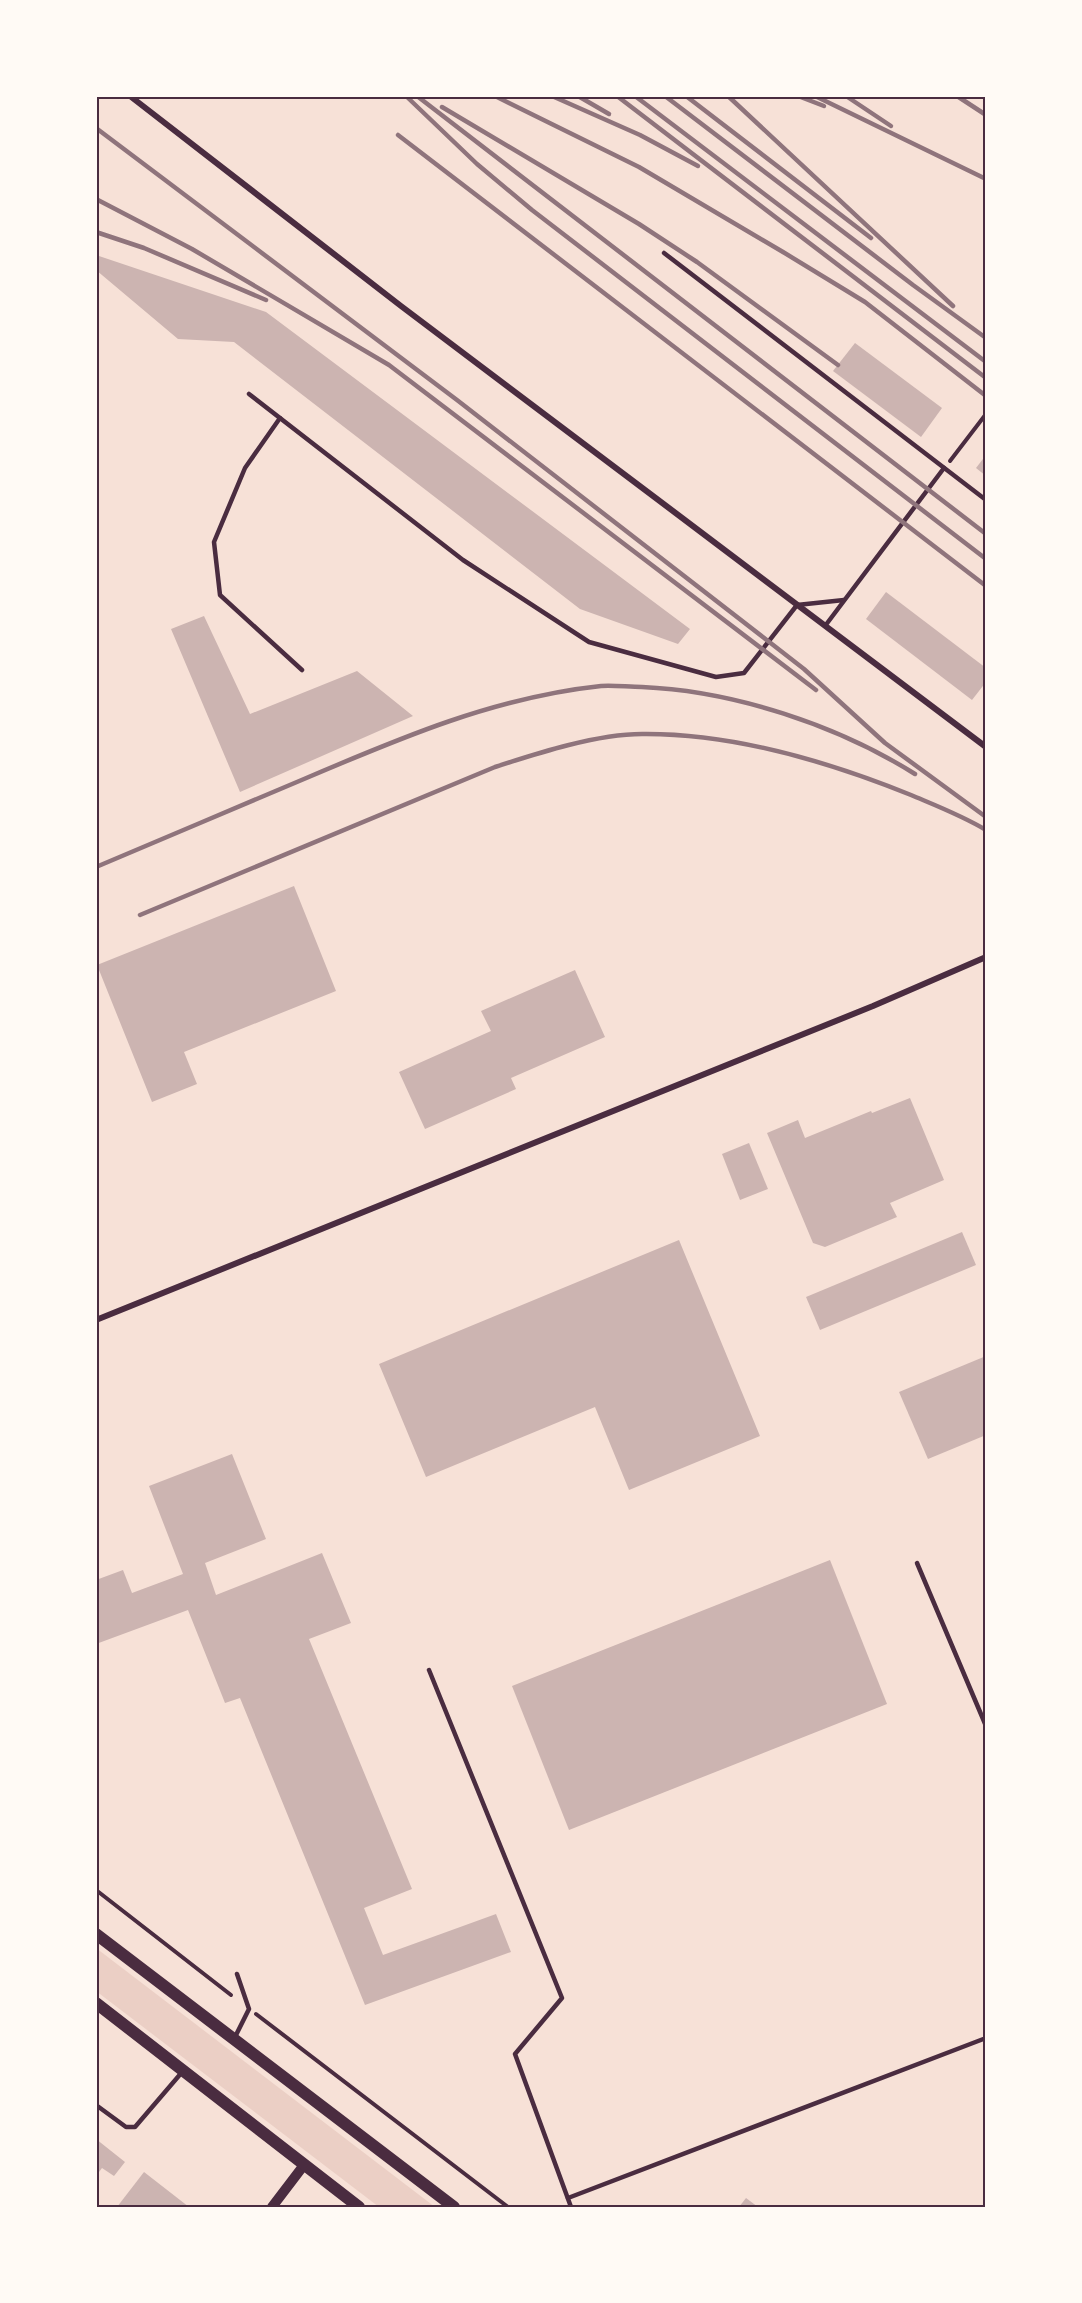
<svg xmlns="http://www.w3.org/2000/svg" width="1082" height="2303" font-family="Inter,sans-serif">
<style>
.green{fill:#ebcfc5}
.building{fill:#ccb4b1}
.lines{fill:none;stroke-linecap:round;stroke-linejoin:round}
.path{stroke:#4a2c40;stroke-width:4}
.service{stroke:#4a2c40;stroke-width:4.5}
.minor{stroke:#4a2c40;stroke-width:6}
.tertiary{stroke:#4a2c40;stroke-width:10}
.secondary{stroke:#4a2c40;stroke-width:12}
.rail{stroke:#8f747c;stroke-width:4.5}
.neatline{fill:none;stroke:#4a2c40;stroke-width:2}
</style>
<rect width="100%" height="100%" fill="#f7e1d7"/>
<path class="green" d="M96,1948l339,259h-56l-283,-216z"/>
<g class="building">
<path d="M96,255l170,57 424,317 -12,15 -98,-35 -346,-267 -56,-3 -82,-69z"/>
<path d="M855,343l87,65 -21,29 -88,-66z"/>
<path d="M986,455v21l-10,-8z"/>
<path d="M886,592l100,76v14l-14,18 -106,-81z"/>
<path d="M204,616l46,98 107,-43 56,45 -173,76 -69,-163z"/>
<path d="M294,886l42,105 -152,61 13,32 -45,18 -55,-137z"/>
<path d="M575,970l30,67 -94,41 5,11 -91,40 -26,-57 92,-41 -10,-20z"/>
<path d="M910,1098l34,82 -54,23 7,14 -72,30 -12,-4 -46,-110 31,-13 7,18 66,-27 1,2z"/>
<path d="M749,1143l19,46 -28,11 -18,-46z"/>
<path d="M962,1232l14,33 -156,65 -14,-33z"/>
<path d="M679,1240l81,196 -131,54 -34,-83 -169,70 -47,-113z"/>
<path d="M986,1356v79l-58,24 -29,-67z"/>
<path d="M232,1454l34,85 -61,24 11,32 106,-42 29,70 -42,16 103,250 -48,19 19,47 113,-41 15,38 -146,53 -125,-307 -15,5 -37,-93 -92,34v-64l27,-10 9,23 51,-19 -34,-88z"/>
<path d="M830,1560l57,144 -318,126 -57,-144z"/>
<path d="M96,2139l29,23 -11,14 -12,-8 -6,8z"/>
<path d="M144,2172l45,35h-72z"/>
<path d="M746,2198l12,9h-19z"/>
</g>
<g class="lines">
<g class="path">
<path d="M950,461l36,-47"/>
<path d="M96,1890l135,105"/>
<path d="M256,2014l252,193"/>
</g>
<g class="service">
<path d="M664,253l322,247"/>
<path d="M249,394l214,166 126,82 127,35 28,-4 53,-68 47,-5"/>
<path d="M280,418l-35,50 -31,74 6,53 82,75"/>
<path d="M825,626l119,-158"/>
<path d="M917,1563l69,163"/>
<path d="M429,1670l133,328 -47,56 56,153"/>
<path d="M235,2037l14,-28 -12,-35"/>
<path d="M96,2105l30,22h9l48,-56"/>
<path d="M568,2198l418,-160"/>
</g>
<g class="minor">
<path d="M130,96l271,210 585,441"/>
<path d="M96,1320l777,-314 113,-49"/>
</g>
<path class="tertiary" d="M272,2207l32,-42"/>
<g class="secondary">
<path d="M96,1934l358,273"/>
<path d="M96,2003l263,204"/>
</g>
<g class="rail">
<path d="M406,96l71,68 55,46 454,349"/>
<path d="M417,96l569,438"/>
<path d="M495,96l144,71 144,85 82,50 121,94"/>
<path d="M552,96l88,39 58,31"/>
<path d="M578,96l31,18"/>
<path d="M617,96l369,282"/>
<path d="M635,96l351,266"/>
<path d="M665,96l248,189 73,53"/>
<path d="M686,96l185,142"/>
<path d="M728,96l225,210"/>
<path d="M798,96l26,10"/>
<path d="M815,96l171,83"/>
<path d="M846,96l45,30"/>
<path d="M957,96l29,19"/>
<path d="M442,107l197,117 58,38 141,103"/>
<path d="M96,128l361,272 311,241 36,28 81,74 101,74"/>
<path d="M398,135l588,451"/>
<path d="M96,199l96,50 197,116 427,325"/>
<path d="M96,232l48,16 122,52"/>
<path d="M96,867c69,-29 139,-59 208,-88 96,-41 192,-82 297,-93 13,-1 27,1 41,1 92,4 195,38 273,87"/>
<path d="M140,915l355,-148c43,-14 102,-33 147,-33 91,-1 185,27 269,61 26,11 52,21 75,35"/>
</g>
</g>
<rect width="1082" height="2303" fill="none" stroke="#fffaf5" stroke-width="195"/>
<rect x="98" y="98" width="886" height="2108" class="neatline"/>
</svg>
